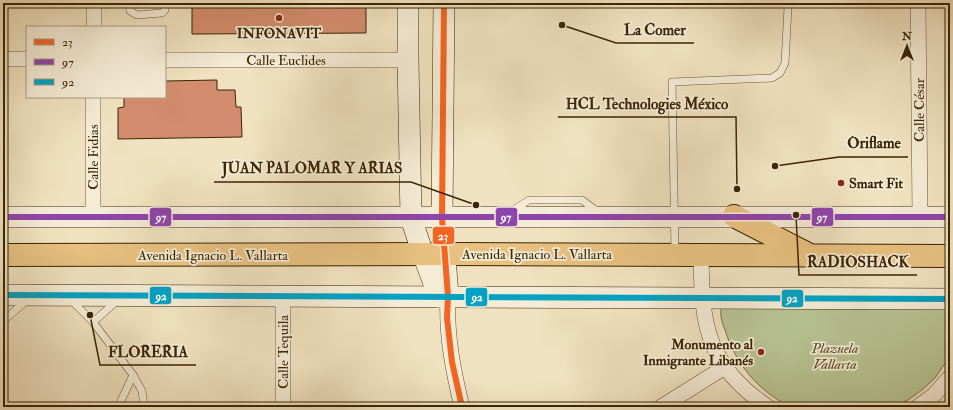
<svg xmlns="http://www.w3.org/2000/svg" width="953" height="410" font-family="'IM FELL Double Pica',serif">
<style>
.green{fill:#b8c393;stroke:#79744c}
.building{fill:#d28c6d;stroke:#3a2504}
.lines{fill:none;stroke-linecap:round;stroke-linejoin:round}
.lane-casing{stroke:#685433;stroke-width:8}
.street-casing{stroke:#685433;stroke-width:16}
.secondary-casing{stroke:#3a2504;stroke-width:22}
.primary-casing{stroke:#3a2504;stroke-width:24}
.lane{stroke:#f5ecd6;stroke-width:7}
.street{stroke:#f5ecd6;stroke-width:15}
.secondary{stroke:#f5ecd6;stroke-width:21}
.primary{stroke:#e8c180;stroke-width:22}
.bus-1-casing{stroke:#f5ecd6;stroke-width:9}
.bus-2-casing{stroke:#f5ecd6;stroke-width:9}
.bus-3-casing{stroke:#f5ecd6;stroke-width:9}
.bus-1{stroke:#f26522;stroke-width:6}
.bus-2{stroke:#8e44ad;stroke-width:6}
.bus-3{stroke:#03a2c4;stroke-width:6}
.poi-dot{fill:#8f2418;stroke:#f5ecd6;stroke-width:1.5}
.labels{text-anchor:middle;stroke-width:3.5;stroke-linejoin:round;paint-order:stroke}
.poi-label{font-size:14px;font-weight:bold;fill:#3a2504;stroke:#f5ecd6}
.street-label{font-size:14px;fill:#3a2504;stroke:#f5ecd6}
.park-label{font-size:14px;font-style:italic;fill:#5a4c28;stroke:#f5ecd6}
.leader{fill:none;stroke:#3a2504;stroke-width:1.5}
.callout-dot{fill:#3a2504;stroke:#f5ecd6;stroke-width:1.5}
.callout-label{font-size:15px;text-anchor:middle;font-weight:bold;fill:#3a2504;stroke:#f5ecd6;stroke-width:3.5;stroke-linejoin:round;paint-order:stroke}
.line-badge{stroke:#f5ecd6;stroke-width:1.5}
.badge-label{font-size:11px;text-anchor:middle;font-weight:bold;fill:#fff}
</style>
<rect width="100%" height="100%" fill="#f0e2c0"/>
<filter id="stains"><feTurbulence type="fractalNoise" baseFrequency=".005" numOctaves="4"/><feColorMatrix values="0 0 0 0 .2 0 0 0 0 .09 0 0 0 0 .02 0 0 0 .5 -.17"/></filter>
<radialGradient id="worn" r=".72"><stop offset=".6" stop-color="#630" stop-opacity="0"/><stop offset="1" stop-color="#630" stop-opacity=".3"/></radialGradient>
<path class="green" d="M722,306h228v50l-15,22 -13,12 -14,10 -13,7h-105c-32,-17 -54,-42 -65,-77 -3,-7 -6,-17 -3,-24z"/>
<g class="building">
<path d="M192,3h174v30l-174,1z"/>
<path d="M217,80v10h18l1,17h5l1,30 -124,2v-31l6,-1v-10h41v-16z"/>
</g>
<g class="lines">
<g class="lane-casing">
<g id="lane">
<path d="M129,3l1,8 7,4 25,-2 3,-3 1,-7"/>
<path d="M512,211l17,-11h53l16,12"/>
<path d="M675,252l-3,-170 100,-4 8,-5 5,-10 3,-56 -2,-4"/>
<path d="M71,300l22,22 40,53 9,16 2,16"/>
<path d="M3,321l24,-21"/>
<path d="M93,322l25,-22"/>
<path d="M120,407l1,-6 12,-26"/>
</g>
</g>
<g class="street-casing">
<g id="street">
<path d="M918,3l2,213"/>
<path d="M94,27v-24"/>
<path d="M3,59h24"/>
<path d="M165,60h243"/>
<path d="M93,217v-120"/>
<path d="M701,254c1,55 1,97 45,136 7,6 14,12 22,17"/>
<path d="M283,296v111"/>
<path d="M448,296c-2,39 5,74 14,111"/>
<path d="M661,407l64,-40"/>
<path d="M918,407l16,-12 16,-18"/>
</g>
</g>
<g class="secondary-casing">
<g id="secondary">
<path d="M408,3v57l3,158 12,36 16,43"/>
<path d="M444,3l-2,215 6,78"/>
<path d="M3,217h947"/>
<path d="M3,295l947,4"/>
</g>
</g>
<g class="primary-casing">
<g id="primary">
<path d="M734,216l72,37"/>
<path d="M3,255l449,-1 498,2"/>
</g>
</g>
<use href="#lane" class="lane"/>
<use href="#street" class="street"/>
<use href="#secondary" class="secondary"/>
<use href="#primary" class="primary"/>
<g class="bus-1-casing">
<path id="bus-1" d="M444,3l-2,215 6,78 -1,22 5,44 10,45"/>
</g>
<g class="bus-2-casing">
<path id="bus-2" d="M3,217h947"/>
</g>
<g class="bus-3-casing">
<path id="bus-3" d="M3,295l947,4"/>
</g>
<use href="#bus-1" class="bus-1"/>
<use href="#bus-2" class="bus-2"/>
<use href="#bus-3" class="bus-3"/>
</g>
<g class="poi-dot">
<circle cx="279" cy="18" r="4"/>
<circle cx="841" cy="183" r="4"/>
<circle cx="761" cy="352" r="4"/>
</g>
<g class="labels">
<g class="poi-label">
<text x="279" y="38">INFONAVIT</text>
<text x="849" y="188" text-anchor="start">Smart Fit</text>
<text x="753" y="349" text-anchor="end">Monumento al<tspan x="753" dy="16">Inmigrante Libanés</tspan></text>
</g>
<g class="street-label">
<text x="286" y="65">Calle Euclides</text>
<text transform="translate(919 110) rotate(-90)" y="5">Calle César</text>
<text transform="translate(93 157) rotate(-90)" y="5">Calle Fidias</text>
<text x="537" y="259">Avenida Ignacio L. Vallarta</text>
<text x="213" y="260">Avenida Ignacio L. Vallarta</text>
<text transform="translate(283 352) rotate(-90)" y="5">Calle Tequila</text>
</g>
<g class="park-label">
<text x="835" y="353">Plazuela<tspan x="835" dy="16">Vallarta</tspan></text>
</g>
</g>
<path class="leader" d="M562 25L616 43H694M737 189L736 117H558M775 166L839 157H908M476 205L411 182H214M796 215L799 275H917M90 315L100 365H196"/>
<g class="callout-dot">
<circle cx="562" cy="25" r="4"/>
<circle cx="737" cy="189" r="4"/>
<circle cx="775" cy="166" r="4"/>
<circle cx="476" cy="205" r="4"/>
<circle cx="796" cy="215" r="4"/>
<circle cx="90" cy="315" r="4"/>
</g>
<g class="callout-label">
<text x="655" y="35">La Comer</text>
<text x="647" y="109">HCL Technologies México</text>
<text x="874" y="148">Oriflame</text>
<text x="312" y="173">JUAN PALOMAR Y ARIAS</text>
<text x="858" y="267">RADIOSHACK</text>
<text x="148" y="357">FLORERIA</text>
</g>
<g class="line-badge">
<rect x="149" y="207" width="23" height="20" rx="4" fill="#8e44ad"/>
<rect x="495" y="207" width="23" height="20" rx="4" fill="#8e44ad"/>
<rect x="811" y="207" width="23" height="20" rx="4" fill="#8e44ad"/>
<rect x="432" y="226" width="23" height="19" rx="4" fill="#f26522"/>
<rect x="149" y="286" width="23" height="19" rx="4" fill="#03a2c4"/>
<rect x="465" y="287" width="23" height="20" rx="4" fill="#03a2c4"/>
<rect x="781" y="289" width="23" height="19" rx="4" fill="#03a2c4"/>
</g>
<g class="badge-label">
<text x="161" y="221">97</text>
<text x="506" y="221">97</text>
<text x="822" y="221">97</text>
<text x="443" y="240">23</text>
<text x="161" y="300">92</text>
<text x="477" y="301">92</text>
<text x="792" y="302">92</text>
</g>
<rect width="953" height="410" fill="none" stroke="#f0e2c0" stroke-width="16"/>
<rect x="4" y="4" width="945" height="402" fill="none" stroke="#3a2504" stroke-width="2"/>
<rect x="8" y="8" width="937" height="394" fill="none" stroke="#3a2504"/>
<rect x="26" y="26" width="140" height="72" fill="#f5ecd6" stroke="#aa9c82"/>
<rect x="34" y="39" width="20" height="6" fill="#f26522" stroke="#aa9c82"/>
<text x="62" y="46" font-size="12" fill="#3a2504">23</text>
<rect x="34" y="59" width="20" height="6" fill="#8e44ad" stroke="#aa9c82"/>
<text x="62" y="66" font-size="12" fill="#3a2504">97</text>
<rect x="34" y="79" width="20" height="6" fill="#03a2c4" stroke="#aa9c82"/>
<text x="62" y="86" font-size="12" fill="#3a2504">92</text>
<g transform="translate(907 46)" stroke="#f5ecd6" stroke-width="3" paint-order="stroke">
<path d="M0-3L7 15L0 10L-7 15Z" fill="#3a2504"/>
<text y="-6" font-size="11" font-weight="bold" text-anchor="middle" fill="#3a2504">N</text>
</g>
<rect width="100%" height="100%" filter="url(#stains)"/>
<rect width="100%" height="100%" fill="url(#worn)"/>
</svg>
